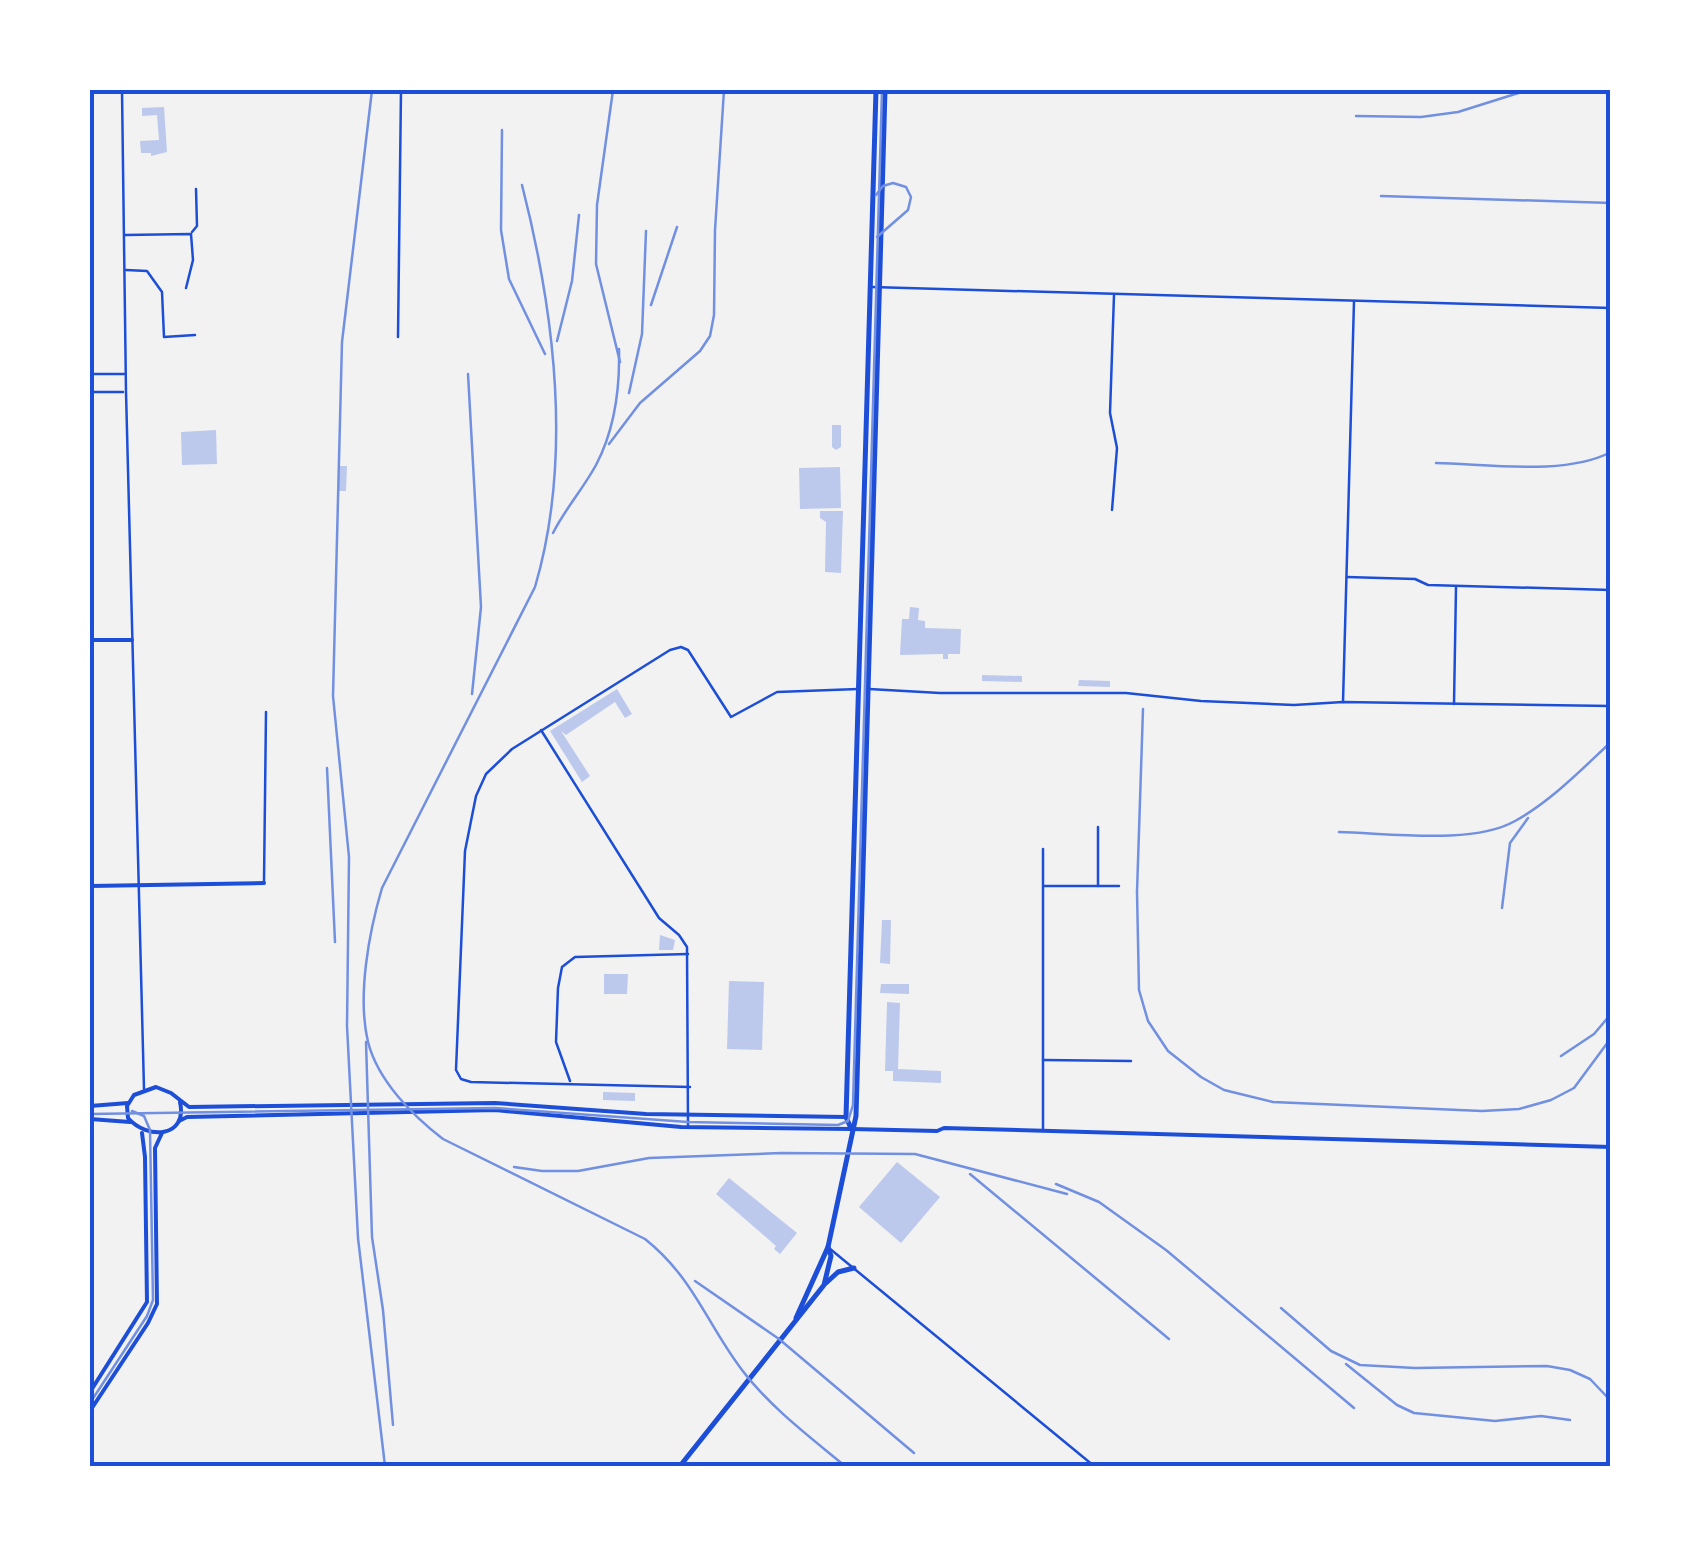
<svg xmlns="http://www.w3.org/2000/svg" width="1701" height="1556" font-family="Commissioner,sans-serif">
<style>
.building{fill:#bdc9ec}
.lines{fill:none;stroke-linecap:round;stroke-linejoin:round}
.minor{stroke:#1d4ed8;stroke-width:2.5}
.tertiary{stroke:#1d4ed8;stroke-width:4}
.secondary{stroke:#1d4ed8;stroke-width:4}
.primary{stroke:#1d4ed8;stroke-width:5}
.tram{stroke:#7290e2;stroke-width:2.5}
.rail{stroke:#7290e2;stroke-width:2.5}
.neatline{fill:none;stroke:#1d4ed8;stroke-width:4}
</style>
<rect width="100%" height="100%" fill="#f2f2f2"/>
<g class="building">
<path d="M164,107l3,45 -16,4v-3h-10l-1,-12 19,-1 -2,-25 -15,1v-8z"/>
<path d="M832,425h9v22l-5,3 -4,-3z"/>
<path d="M216,430l1,34 -35,1 -1,-33z"/>
<path d="M339,466h8l-1,25h-7z"/>
<path d="M840,467l1,41 -41,1 -1,-41z"/>
<path d="M820,511h23l-2,62 -16,-1 1,-50 -6,-4z"/>
<path d="M910,607l9,1 -1,12 7,1v7l36,1 -1,25h-12v5h-5v-5l-43,1 2,-36h7z"/>
<path d="M982,675l40,1v6l-40,-1z"/>
<path d="M1079,680l31,1v6l-32,-1z"/>
<path d="M617,689l15,25 -7,4 -10,-16 -49,33 -5,-4 29,45 -8,6 -32,-51z"/>
<path d="M882,920h9l-1,44 -10,-1z"/>
<path d="M660,935l15,5 -2,10h-14z"/>
<path d="M604,974h24l-1,20h-23z"/>
<path d="M729,981l35,1 -2,68 -35,-1z"/>
<path d="M881,984h28v10l-29,-1z"/>
<path d="M887,1002l13,1 -2,66 43,2v12l-48,-2v-10h-8z"/>
<path d="M603,1092l32,1v8l-32,-1z"/>
<path d="M897,1162l43,35 -39,46 -42,-36z"/>
<path d="M729,1178l68,55 -17,21 -6,-5 2,-3 -60,-52z"/>
</g>
<g class="lines">
<g class="minor">
<path d="M122,90l4,302 18,697"/>
<path d="M192,232l5,-6 -1,-37"/>
<path d="M125,235l66,-1 2,26 -7,28"/>
<path d="M126,270l21,1 15,21 2,45 31,-2"/>
<path d="M872,287l739,21"/>
<path d="M398,337l3,-247"/>
<path d="M90,374h34"/>
<path d="M90,392h33"/>
<path d="M1112,510l5,-62 -7,-35 4,-118"/>
<path d="M1347,577l68,2 13,6 183,5"/>
<path d="M869,689l71,4h186l75,8 93,4 49,-3 268,4"/>
<path d="M1343,702l11,-401"/>
<path d="M1454,704l2,-117"/>
<path d="M541,730l118,188 20,17 8,12 1,178"/>
<path d="M1098,827v59"/>
<path d="M264,882l2,-170"/>
<path d="M1044,886h75"/>
<path d="M1043,1060l88,1"/>
<path d="M570,1081l-14,-39 2,-54 4,-21 13,-10 113,-3"/>
<path d="M690,1087l-219,-5 -10,-3 -5,-9 9,-219 11,-55 10,-22 26,-25 158,-99 11,-3 7,3 43,67 46,-25 81,-3"/>
<path d="M1043,1130v-281"/>
<path d="M829,1248l265,218"/>
</g>
<g class="tertiary">
<path d="M90,640h42"/>
<path d="M90,886l174,-3"/>
<path d="M852,1129l85,2 7,-3 667,19"/>
</g>
<g class="secondary">
<path d="M180,1102c8,36 -33,38 -52,16l-1,-12 7,-11 22,-8 15,6 18,14 306,-4 151,11 200,3"/>
<path d="M90,1106l38,-3"/>
<path d="M90,1119l40,3"/>
<path d="M179,1121l8,-4 308,-7 186,17 171,2"/>
<path d="M90,1392l57,-90 -2,-145 -3,-24"/>
<path d="M90,1411l58,-88 9,-19 -2,-156 7,-15"/>
</g>
<g class="primary">
<path d="M850,1126l-4,-9 30,-1027"/>
<path d="M826,1283l12,-11 16,-4"/>
<path d="M796,1318l32,-71 28,-131 29,-1026"/>
<path d="M680,1466l144,-181 7,-29 -3,-9"/>
</g>
<g class="tram">
<path d="M876,195l7,-9 10,-3 13,4 5,10 -3,13 -31,27"/>
<path d="M90,1114l405,-6 193,14 150,3 10,-4 5,-16 29,-1015"/>
<path d="M90,1403l57,-87 6,-16 -3,-170 -6,-14 -12,-5"/>
</g>
<g class="rail">
<path d="M372,90l-30,252 -9,354 16,161 -2,169 11,212 27,228"/>
<path d="M613,90l-16,115 -1,59 24,98"/>
<path d="M1356,116l65,1 37,-5 70,-22"/>
<path d="M502,130l-1,100 8,49 36,75"/>
<path d="M522,185c33,129 51,273 13,402l-153,301c-13,44 -25,108 -14,154 10,39 45,74 75,97l202,100c48,38 62,85 97,131 28,37 68,67 103,96"/>
<path d="M1381,196l230,7"/>
<path d="M651,305l26,-78"/>
<path d="M557,341l15,-60 7,-66"/>
<path d="M468,374l13,233 -9,87"/>
<path d="M629,393l13,-59 4,-103"/>
<path d="M609,444l31,-41 60,-52 10,-15 4,-21 1,-85 9,-140"/>
<path d="M1436,463c52,1 129,13 175,-11"/>
<path d="M553,533c12,-24 30,-44 43,-68 19,-36 24,-76 23,-116"/>
<path d="M1143,709l-6,183 2,98 9,31 20,30 33,26 23,13 49,12 209,9 37,-2 32,-9 23,-12 37,-50"/>
<path d="M327,768l8,174"/>
<path d="M1339,832c49,1 134,13 176,-11 36,-20 66,-51 96,-79"/>
<path d="M1502,908l8,-65 18,-25"/>
<path d="M366,1042l6,195 11,73 10,115"/>
<path d="M1561,1056l33,-22 17,-20"/>
<path d="M514,1167l28,4h36l71,-13 132,-5 134,1 152,40"/>
<path d="M970,1174l199,165"/>
<path d="M1056,1184l43,18 67,48 188,158"/>
<path d="M695,1281l84,58 135,114"/>
<path d="M1281,1308l50,43 29,14 55,3 132,-2 23,4 20,9 21,22"/>
<path d="M1346,1364l51,41 17,8 81,8 46,-5 29,4"/>
</g>
</g>
<rect width="1701" height="1556" fill="none" stroke="#ffffff" stroke-width="185"/>
<rect x="92" y="92" width="1516" height="1372" class="neatline"/>
</svg>
